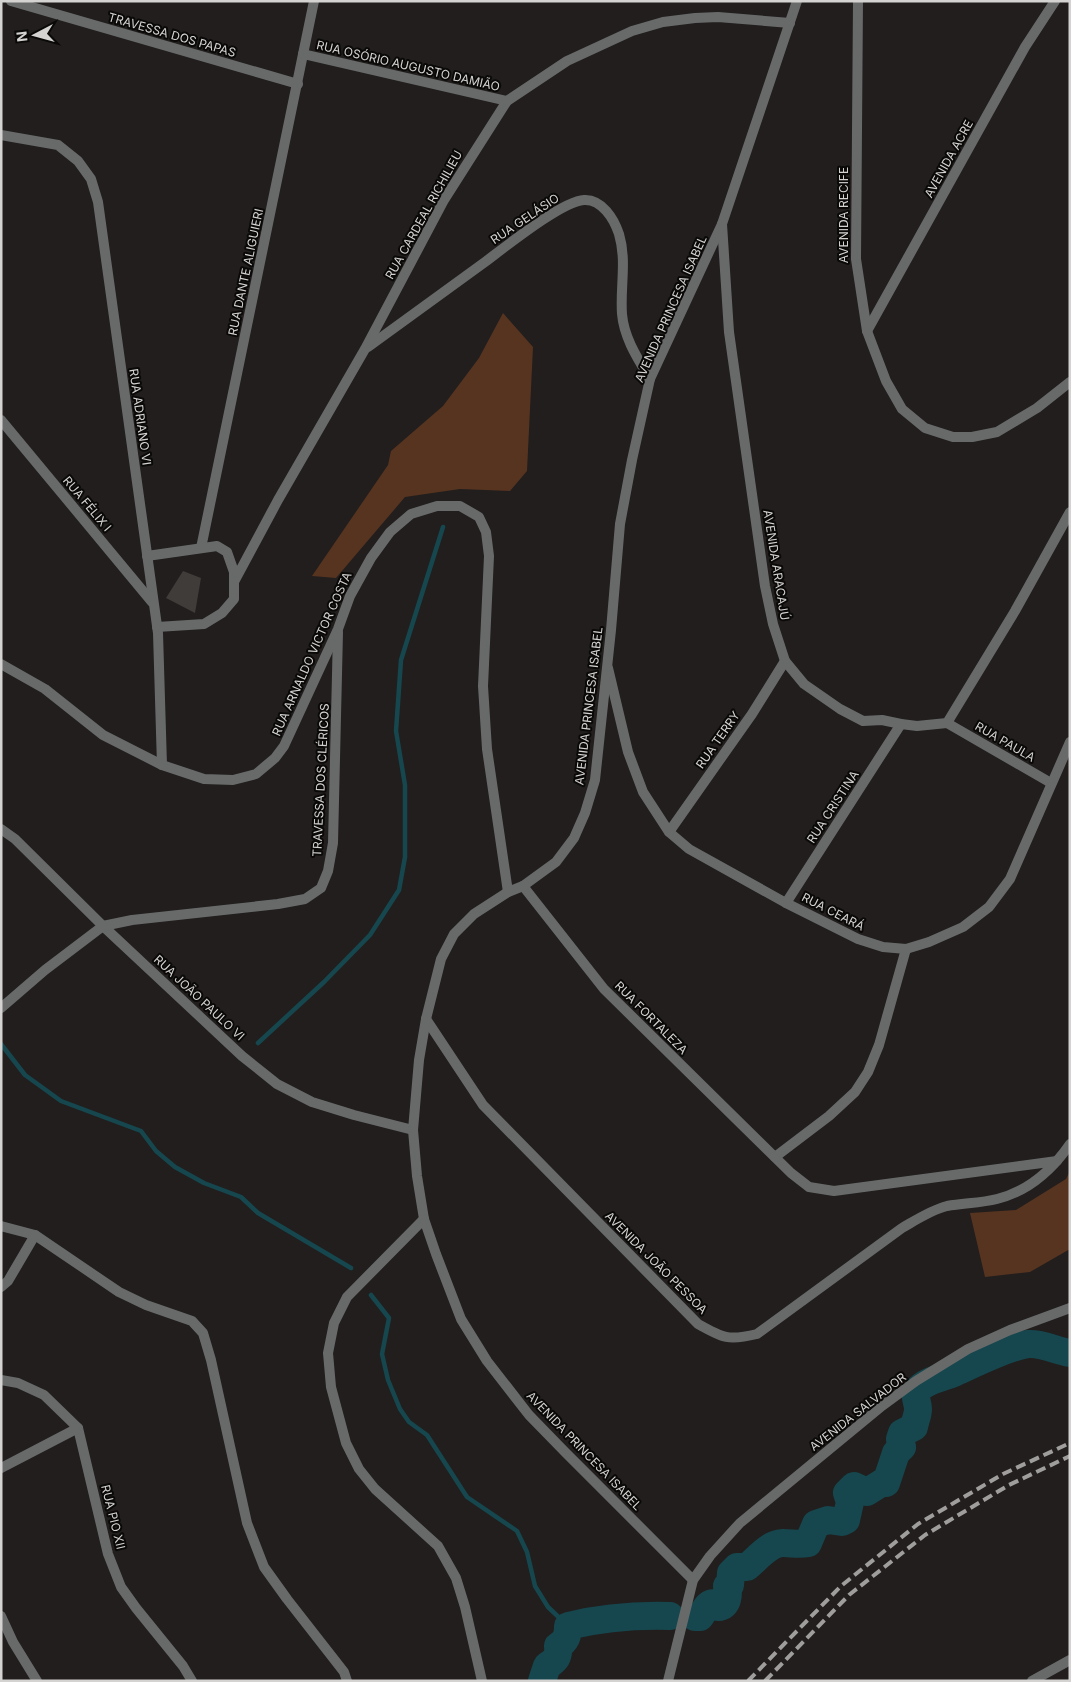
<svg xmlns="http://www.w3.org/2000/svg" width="1071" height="1682" font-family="Inter,sans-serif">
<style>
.green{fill:#573420}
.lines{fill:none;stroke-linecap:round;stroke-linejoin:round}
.stream{stroke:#16474e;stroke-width:4.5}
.river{stroke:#16474e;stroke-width:28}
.building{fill:#3f3c3a}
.minor{stroke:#686a6a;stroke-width:10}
.tertiary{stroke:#686a6a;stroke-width:10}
.rail{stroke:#a09e9d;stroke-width:4;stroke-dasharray:10 5;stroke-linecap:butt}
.labels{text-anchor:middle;stroke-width:4;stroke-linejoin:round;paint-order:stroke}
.street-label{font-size:12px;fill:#d5d3d2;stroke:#0a0908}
</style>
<rect width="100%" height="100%" fill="#211e1d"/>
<g class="green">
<path d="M503,313l30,34 -6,124 -17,20 -50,-2 -55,8 -69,81 -24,-2 76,-111 3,-14 52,-45 36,-48z"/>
<path d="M1070,1171v78l-40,23 -45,5 -15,-64 46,-3 50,-31z"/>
</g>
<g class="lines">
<g class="stream">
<path d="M258,1043l66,-61 46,-47 29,-45 6,-33v-72l-9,-54 5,-71 42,-133"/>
<path d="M1,1044l24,31 36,26 80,30 15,20 19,16 29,16 37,14 17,16 93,55"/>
<path d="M371,1295l18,23 -7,36 6,26 12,29 9,13 18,13 40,62 50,34 10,21 8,34 13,21 20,19"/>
</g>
<g class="river">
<path d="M695,1617h5c5,-6 7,-16 16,-13l2,3c10,0 11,-13 9,-21l3,-1 1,-12 6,-6h10c10,-8 22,-24 36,-24 9,0 16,2 25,0l8,-19 12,-4 14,2 4,-2 4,-18 -3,-9 7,-7 13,6 16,-10 3,1 10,-30 6,-6 -2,-8 2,-6 12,-6c1,-6 4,-12 4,-18 0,-7 -5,-13 0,-19 9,-11 27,-12 38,-18 18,-8 54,-26 72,-28 15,-1 28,7 42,9"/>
<path d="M542,1681l5,-15c9,-6 12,-9 11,-20 8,-5 10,-10 10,-20 33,-8 68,-11 102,-10"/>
</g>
</g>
<path class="building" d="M183,571l18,7 -6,35 -29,-15z"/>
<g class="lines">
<g class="minor">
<path d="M11,1l287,83"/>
<path d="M858,1l-2,258 11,72 19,50 16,28 23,19 28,9h19l25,-5 40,-24 33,-26"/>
<path d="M303,54l204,47"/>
<path d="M1,135l57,10 20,16 13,18 7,23 60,431 4,132"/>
<path d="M722,224l7,108 36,254 8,38 12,37 19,23 36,25 23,12 19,-1 19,4 16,2 30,-3 68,-112 55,-99"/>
<path d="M867,331l158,-284 30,-46"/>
<path d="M368,347c39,-28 78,-57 117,-85 19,-14 77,-61 99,-62 18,-1 30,19 35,34 8,27 1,53 3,80 2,24 16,45 28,65"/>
<path d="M1,420l151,182"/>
<path d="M201,548l113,-547"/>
<path d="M147,556l70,-10 10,6 7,20v27l-12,14 -18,11 -47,3"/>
<path d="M234,582l44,-82 87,-151 79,-149 63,-99 60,-40 65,-30 31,-9 32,-4 23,-1 72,6"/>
<path d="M1,664l44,25 58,46 59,30 42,14 29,1 23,-6 19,-16 9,-12 54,-117 12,-33 21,-38 19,-26 21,-18 26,-8h23l19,11 7,15 3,24 -6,130 4,63 21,143"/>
<path d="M608,668l20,84 15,40 26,40 20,17 97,54 72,36 25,8 23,2 23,-7 34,-15 26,-20 21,-28 60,-137"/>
<path d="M947,723l104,60"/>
<path d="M1,829l14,10 88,87 139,130 35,28 35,18 42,13 59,15"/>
<path d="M669,832l83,-118 33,-53"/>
<path d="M523,886l81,103 187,184 18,14 25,4 223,-30"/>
<path d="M786,903l115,-179"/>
<path d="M1,1008l44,-38 58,-44 29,-6 146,-16 27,-5 16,-11 7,-17 5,-28 5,-211"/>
<path d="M426,1019l57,86 215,219c25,14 30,17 59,10l145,-106c14,-8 29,-18 45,-22 17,-3 34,-3 50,-7 32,-8 55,-29 73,-55"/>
<path d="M775,1157l54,-41 26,-24 13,-20 11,-27 27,-96"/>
<path d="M424,1219l-77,78 -13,26 -6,30 3,34 15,56 13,26 16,20 63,57 18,32 9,29 17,74"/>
<path d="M1,1226l34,9 84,57 27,13 46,16 11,12 8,27 36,163 17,44 23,32 57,73 3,9"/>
<path d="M1,1287l7,-6 27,-46"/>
<path d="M1,1380l17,3 26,12 34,33 30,126 13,33 15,21 47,58 9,15"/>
<path d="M1,1468l77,-40"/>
<path d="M1,1616l12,26 24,39"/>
<path d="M668,1681l25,-101 17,-24 30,-33 142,-117 34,-25 52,-32 42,-19 60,-22"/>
<path d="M1032,1681l38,-21"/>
</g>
<path class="tertiary" d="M693,1580l-128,-128 -36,-37 -42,-54 -26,-42 -25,-65 -12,-35 -7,-43 -4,-46 6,-70 7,-41 15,-60 13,-25 20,-20 34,-22 15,-6 33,-24 18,-24 11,-25 10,-33 16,-150 9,-106 12,-64 18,-81 72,-155 75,-223"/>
<g class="rail">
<path d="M748,1681l93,-95 77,-62 85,-50 67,-31"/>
<path d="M765,1681l84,-86 76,-60 84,-50 61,-29"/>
</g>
</g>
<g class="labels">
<g class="street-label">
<text transform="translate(172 35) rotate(16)" y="4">TRAVESSA DOS PAPAS</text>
<text transform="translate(408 66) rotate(13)" y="4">RUA OSÓRIO AUGUSTO DAMIÃO</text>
<text transform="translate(949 159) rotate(-61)" y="4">AVENIDA ACRE</text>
<text transform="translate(424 215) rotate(-61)" y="4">RUA CARDEAL RICHILIEU</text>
<text transform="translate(844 215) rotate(-90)" y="4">AVENIDA RECIFE</text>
<text transform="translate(525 219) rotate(-34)" y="4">RUA GELÁSIO</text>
<text transform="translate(246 272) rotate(-78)" y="4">RUA DANTE ALIGUIERI</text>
<text transform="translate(671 309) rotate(-66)" y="4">AVENIDA PRINCESA ISABEL</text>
<text transform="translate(140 417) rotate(82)" y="4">RUA ADRIANO VI</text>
<text transform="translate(87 504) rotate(50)" y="4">RUA FÉLIX I</text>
<text transform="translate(776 565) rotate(81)" y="4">AVENIDA ARACAJÚ</text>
<text transform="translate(312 654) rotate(-66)" y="4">RUA ARNALDO VICTOR COSTA</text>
<text transform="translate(589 706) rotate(-83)" y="4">AVENIDA PRINCESA ISABEL</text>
<text transform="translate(718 740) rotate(-55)" y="4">RUA TERRY</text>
<text transform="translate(1005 742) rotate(30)" y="4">RUA PAULA</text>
<text transform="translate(321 780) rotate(-87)" y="4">TRAVESSA DOS CLÉRICOS</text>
<text transform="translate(833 807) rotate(-57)" y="4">RUA CRISTINA</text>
<text transform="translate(833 912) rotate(27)" y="4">RUA CEARÁ</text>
<text transform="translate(199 998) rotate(43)" y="4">RUA JOÃO PAULO VI</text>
<text transform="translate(651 1018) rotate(45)" y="4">RUA FORTALEZA</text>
<text transform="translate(656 1263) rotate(45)" y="4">AVENIDA JOÃO PESSOA</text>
<text transform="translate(858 1412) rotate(-38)" y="4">AVENIDA SALVADOR</text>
<text transform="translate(584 1451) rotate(46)" y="4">AVENIDA PRINCESA ISABEL</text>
<text transform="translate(113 1517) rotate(76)" y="4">RUA PIO XII</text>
</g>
</g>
<rect width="1071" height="1682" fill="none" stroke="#d5d3d2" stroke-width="5"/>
<g transform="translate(35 35) rotate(264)" stroke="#0a0908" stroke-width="4" paint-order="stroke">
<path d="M0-4L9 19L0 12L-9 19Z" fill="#d5d3d2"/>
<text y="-8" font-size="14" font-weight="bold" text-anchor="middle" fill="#d5d3d2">N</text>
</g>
</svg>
